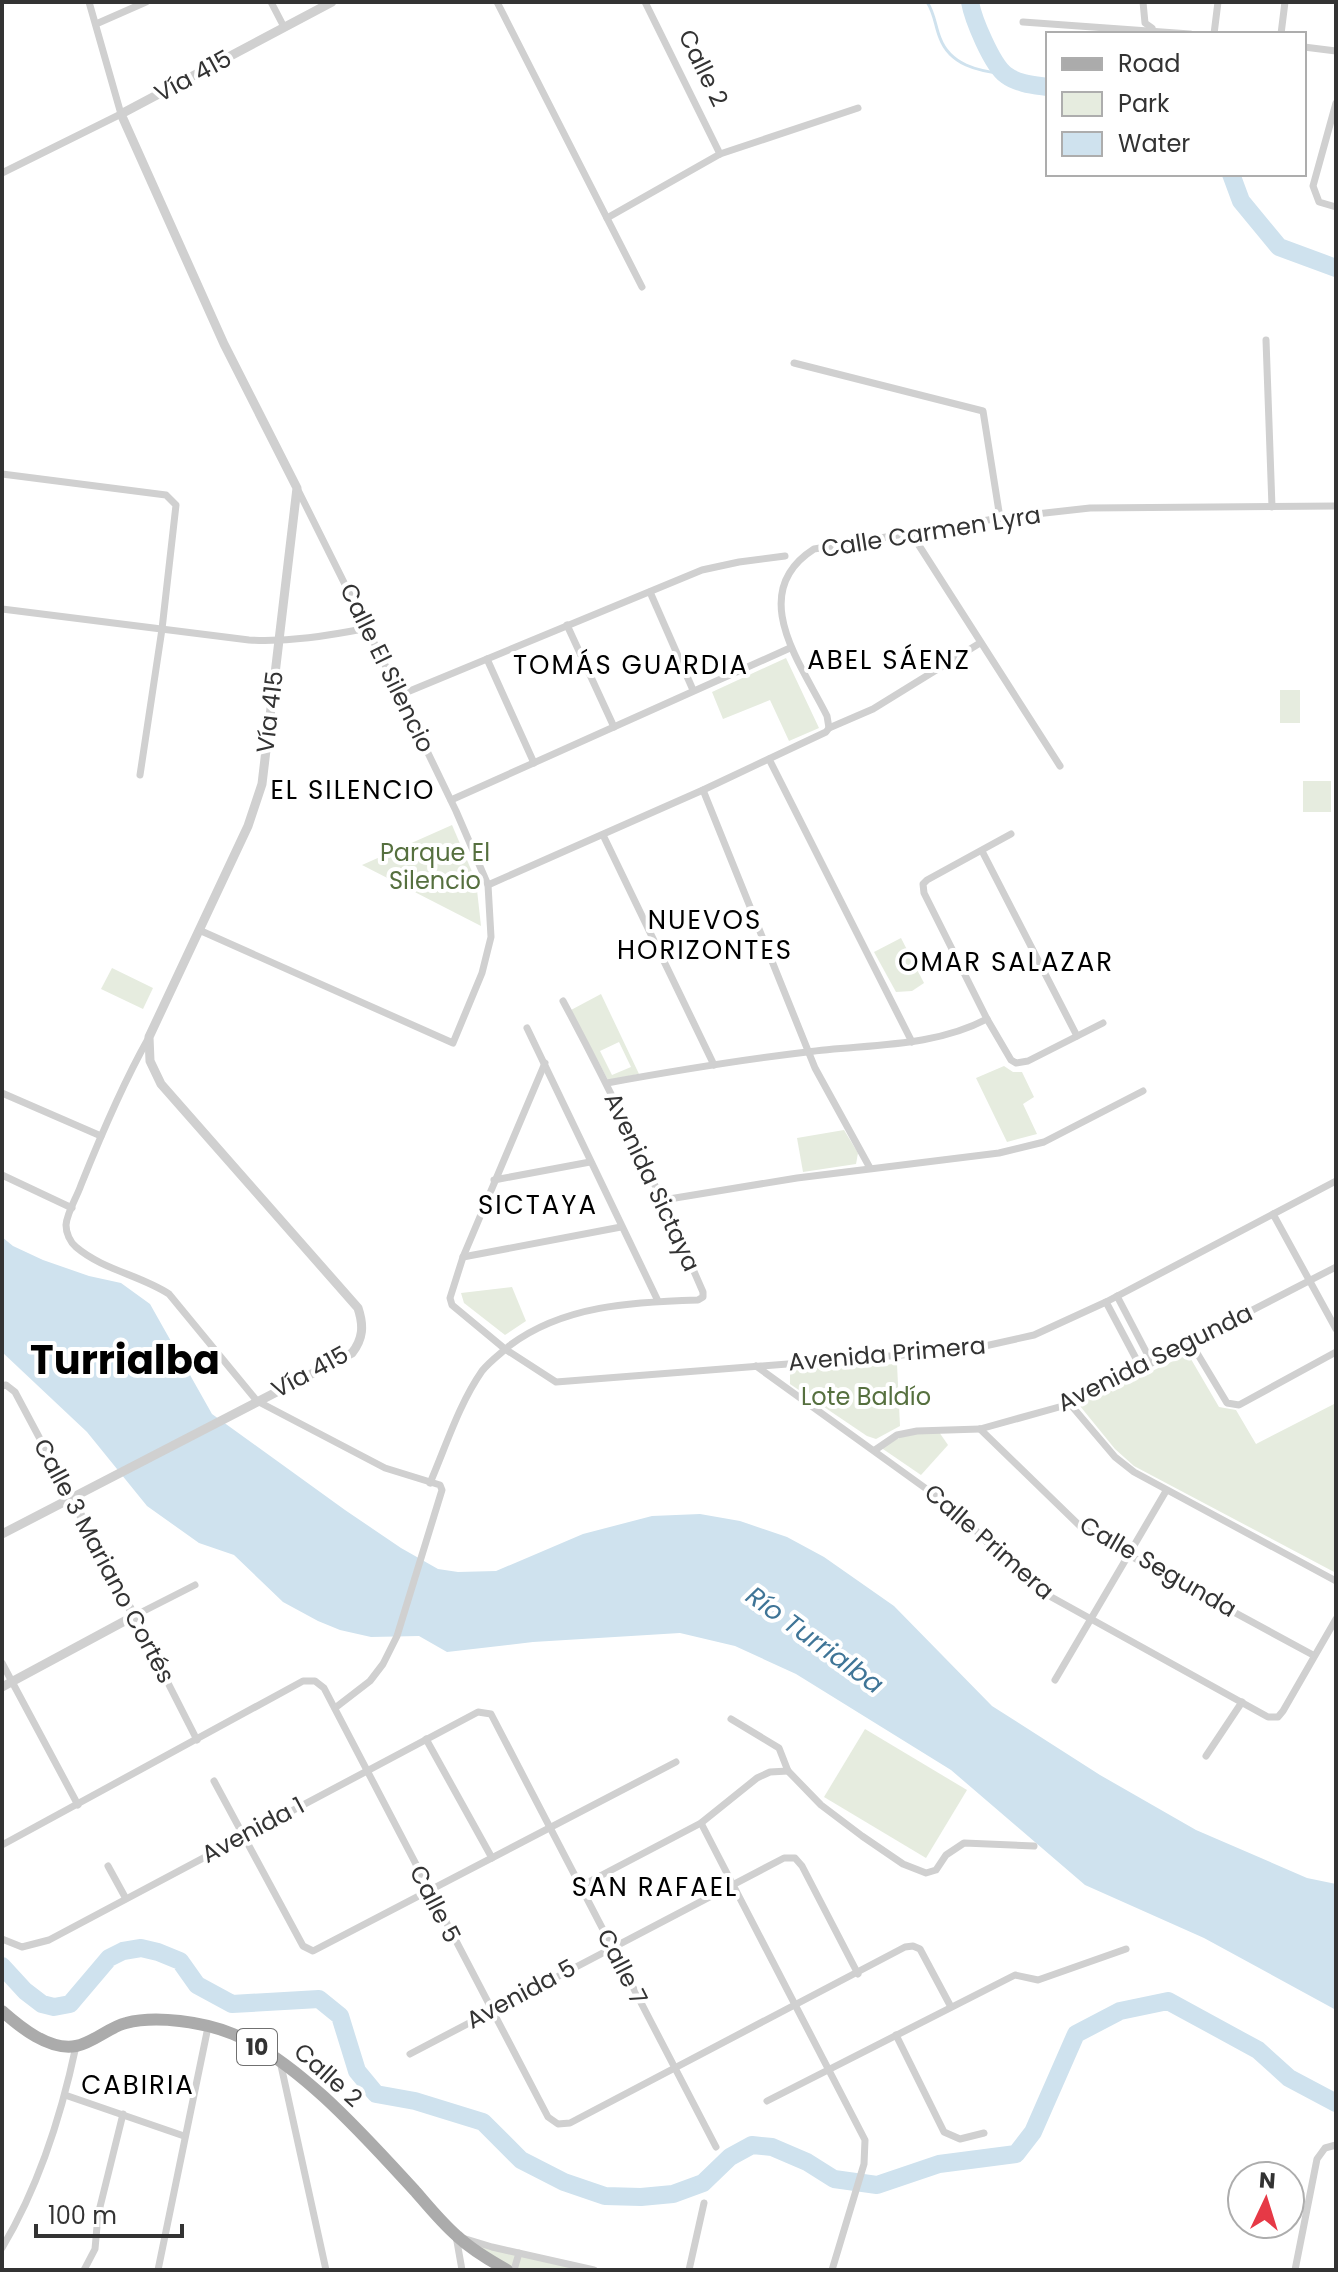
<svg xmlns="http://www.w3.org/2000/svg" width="1338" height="2272" font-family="Poppins,sans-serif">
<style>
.green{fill:#e6ecdf;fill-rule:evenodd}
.water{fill:#cfe2ee}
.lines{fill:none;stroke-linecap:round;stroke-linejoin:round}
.stream{stroke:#cfe2ee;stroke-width:3}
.river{stroke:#cfe2ee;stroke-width:18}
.minor{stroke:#d0d0d0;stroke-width:7}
.tertiary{stroke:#d0d0d0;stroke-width:9}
.primary{stroke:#ababab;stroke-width:12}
.labels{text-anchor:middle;stroke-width:8;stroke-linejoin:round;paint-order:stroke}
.shield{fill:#fff;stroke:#707070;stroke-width:2}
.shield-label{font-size:22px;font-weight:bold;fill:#333}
.street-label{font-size:24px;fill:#333;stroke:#fff}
.park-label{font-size:24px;fill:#56703f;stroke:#fff}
.neighbourhood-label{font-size:26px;letter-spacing:2px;fill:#000;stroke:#fff}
.water-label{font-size:26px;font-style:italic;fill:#3f7597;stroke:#fff}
.town-label{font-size:40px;font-weight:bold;fill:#000;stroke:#fff}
</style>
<rect width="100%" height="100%" fill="#fff"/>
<g class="green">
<path d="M786,658l33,70 -30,13 -19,-41 -47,19 -11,-27z"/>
<rect x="1280" y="690" width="20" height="33"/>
<rect x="1303" y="781" width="28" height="31"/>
<path d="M452,825l24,56 5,45 -119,-61z"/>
<path d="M901,938l23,45 -12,8 -16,1 -22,-40z"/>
<path d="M112,968l41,20 -10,21 -42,-20z"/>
<path d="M601,994l38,80 -31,6 -37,-70zM619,1042l12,25 -19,8 -12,-24z"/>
<path d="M1004,1066l9,6h9l12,25 -11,7 14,30 -30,8 -31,-64z"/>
<path d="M844,1130l14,23 -2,11 -53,8 -6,-34z"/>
<path d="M512,1287l14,34 -21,14 -41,-32 -3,-10z"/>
<path d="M1188,1354l31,53 17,3 20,34 80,-41v170l-202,-107 -19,-17 -35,-43 6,-3 -2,-3 43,-22 4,3z"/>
<path d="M897,1364l3,62 -24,13 -9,-3 -77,-52v-11l4,-4z"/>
<path d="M939,1432l9,13 -27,30 -41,-28 30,-14z"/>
<path d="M865,1729l102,61 -41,68 -102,-61z"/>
<path d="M475,2245l105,25h-63z"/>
</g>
<path class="water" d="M2,1237l11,9 30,14 46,16 32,7 29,21 62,110 133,96 56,38 37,21 20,3 38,-1 87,-37 69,-18 48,-2 40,7 47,16 37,20 70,49 98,100 108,69 96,55 111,48 29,6v126l-132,-72 -119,-53 -134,-115 -155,-96 -61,-28 -55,-13 -147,9 -86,10 -28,-16 -48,1 -31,-7 -22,-9 -35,-19 -49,-47 -35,-12 -52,-37 -60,-74 -85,-80z"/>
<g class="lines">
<path class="stream" d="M927,2c8,12 8,24 13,36 10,27 38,33 64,36"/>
<g class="river">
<path d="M970,2c3,17 22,63 36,73 12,9 28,10 42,12"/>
<path d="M1231,174l10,27 38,46 57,21"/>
<path d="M2,1966l23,25 17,13 12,3 16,-3 39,-46 14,-7 18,-3 17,4 22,9 17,24 35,19 87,-5 21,17 17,55 19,23 39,7 68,21 38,38 43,22 41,14 36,1 32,-3 30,-11 27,-26 22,-12 20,2 35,15 27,17 43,6 62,-21 77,-10 17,-22 43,-98 44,-23 48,-10 90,49 31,28 47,25"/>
</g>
<g class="minor">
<path d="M271,2l13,25"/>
<path d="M497,2l145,285"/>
<path d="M645,2l75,152"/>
<path d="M1143,2l2,21 7,5"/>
<path d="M1023,22l167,12"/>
<path d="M96,24l50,-22"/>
<path d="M1214,34l4,-32"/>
<path d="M1281,34l4,-32"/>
<path d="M1304,47l32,4"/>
<path d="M1336,103l-23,83 6,16 17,5"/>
<path d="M2,173l119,-59 -32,-112"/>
<path d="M607,218l113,-64 138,-46"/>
<path d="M1266,340l6,167"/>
<path d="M794,363l189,48 17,107"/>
<path d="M2,474l164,21 10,10 -14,124 -22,146"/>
<path d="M911,533l149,233"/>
<path d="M650,592l43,98"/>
<path d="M2,609l247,31c41,2 78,-4 119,-12"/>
<path d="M567,625l47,102"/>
<path d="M487,659l47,104"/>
<path d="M400,695l302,-125 37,-8 46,-6"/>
<path d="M829,728l44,-19 107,-66"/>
<path d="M769,759l143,283"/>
<path d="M703,790l112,278 55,100"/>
<path d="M451,800l339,-152"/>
<path d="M1011,834l-84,46 -4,4 1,9 63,126 24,41 5,3 12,-2 75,-38"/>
<path d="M603,835l111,230"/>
<path d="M982,851l95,185"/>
<path d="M488,885l215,-95 123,-58 3,-4 -2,-12c-25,-51 -82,-123 -13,-167l186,-31 90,-10 246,-2"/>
<path d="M199,930l254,113 29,-70 9,-36 -3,-52 -32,-74 -56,-116 -102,-205"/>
<path d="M527,1028l131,273"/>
<path d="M148,1039c-26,46 -47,96 -67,146 -4,12 -14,27 -15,40 0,8 4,17 10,22 27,23 64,28 93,47l88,107 128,67 55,17 2,5 -45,146 -14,28 -13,17 -35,27"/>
<path d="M545,1063l-82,194 -13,41 2,7 53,44 51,33 411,-32 67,-15 72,-33 230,-121"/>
<path d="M607,1083c66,-12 133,-23 200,-31 60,-8 125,-4 180,-33"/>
<path d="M2,1093l99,43"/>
<path d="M2,1175l70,33"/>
<path d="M494,1180l96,-18"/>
<path d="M663,1200l134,-22 202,-25 45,-11 99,-51"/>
<path d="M1273,1214l63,115"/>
<path d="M463,1257l158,-30"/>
<path d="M1117,1296l35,67"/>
<path d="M1106,1302l35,66"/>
<path d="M1191,1343l36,60 12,2 97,-53"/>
<path d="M756,1366l201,145 50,52 28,25 233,129h10l5,-6 53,-92"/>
<path d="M2,1386l4,-1 9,7 56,105"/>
<path d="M1070,1404l45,53 19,15 202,109"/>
<path d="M980,1429l101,98 20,13 212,115"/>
<path d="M875,1450l22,-15 20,-4 63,-2 90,-25 266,-137"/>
<path d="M430,1483c16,-37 29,-79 52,-112 7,-9 18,-17 27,-25 54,-41 124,-44 189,-46l5,-3v-5c-43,-99 -89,-196 -140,-291"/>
<path d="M195,1585l-61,31 63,124"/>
<path d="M2,1663l76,142"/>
<path d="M1055,1680l111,-189"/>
<path d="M731,1719l48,29 9,23 33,34 41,31 41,28 23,9 10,-3 10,-15 18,-12 70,3"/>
<path d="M426,1739l66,119"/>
<path d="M1206,1756l36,-54"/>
<path d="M214,1781l89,165 10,5 363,-189"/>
<path d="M701,1823l164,317 -1,24 -32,106"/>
<path d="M2,1845l301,-164h12l9,7 224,429 10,7 12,-1 335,-176 8,-1 7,3 31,58"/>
<path d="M108,1866l17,31"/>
<path d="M581,1886l120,-63 56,-45 13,-6 18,-1"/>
<path d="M2,1939l20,8 27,-7 429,-228 13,2 225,433"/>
<path d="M896,2035l48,97 16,7 24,-6"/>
<path d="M410,2054l374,-196h11l7,8 56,108"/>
<path d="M280,2061l46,209"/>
<path d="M65,2095l119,41"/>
<path d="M767,2101l248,-126 23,5 88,-31"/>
<path d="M2,2248c37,-62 59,-131 74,-202"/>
<path d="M84,2270l11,-21 3,-34 25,-101"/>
<path d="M158,2270l50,-243"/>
<path d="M462,2270l-6,-34 36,11 102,23"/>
<path d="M514,2270l5,-17"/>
<path d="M689,2270l15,-67"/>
<path d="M1295,2270l22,-111 8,-11 11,-3"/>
</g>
<g class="tertiary">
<path d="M2,1534l350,-181c11,-14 12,-27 6,-45l-197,-224 -11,-23 -1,-24 99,-211 14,-42 35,-296 -73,-144 -103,-230 211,-112"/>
<path d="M2,1687l132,-71 -63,-119"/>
</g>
<path class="primary" d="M2,2011c18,16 47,40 74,35 17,-3 33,-19 50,-23 30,-8 78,-1 107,11 66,27 135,106 183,158 13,15 26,31 41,44 15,14 32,24 50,34"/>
</g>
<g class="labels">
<rect class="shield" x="237" y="2029" width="40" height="36" rx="6"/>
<g class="shield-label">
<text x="257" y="2055">10</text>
</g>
<g class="street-label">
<text transform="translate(703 68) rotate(64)" y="8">Calle 2</text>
<text transform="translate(193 76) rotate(-28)" y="8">Vía 415</text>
<text transform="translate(931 532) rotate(-9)" y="8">Calle Carmen Lyra</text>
<text transform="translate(387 668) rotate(64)" y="8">Calle El Silencio</text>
<text transform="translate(270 712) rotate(-83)" y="8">Vía 415</text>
<text transform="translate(652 1182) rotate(65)" y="8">Avenida Sictaya</text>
<text transform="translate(887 1354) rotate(-5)" y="8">Avenida Primera</text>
<text transform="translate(1155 1358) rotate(-26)" y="8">Avenida Segunda</text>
<text transform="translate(310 1372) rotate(-28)" y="8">Vía 415</text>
<text transform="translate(989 1542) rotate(41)" y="8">Calle Primera</text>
<text transform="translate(104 1561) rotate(62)" y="8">Calle 3 Mariano Cortés</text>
<text transform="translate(1158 1567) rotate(30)" y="8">Calle Segunda</text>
<text transform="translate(253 1830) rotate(-28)" y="8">Avenida 1</text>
<text transform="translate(435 1904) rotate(63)" y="8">Calle 5</text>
<text transform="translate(622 1967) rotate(63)" y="8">Calle 7</text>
<text transform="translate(521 1994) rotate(-28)" y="8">Avenida 5</text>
<text transform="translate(328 2075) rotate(42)" y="8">Calle 2</text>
</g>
<g class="park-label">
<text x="435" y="861">Parque El<tspan x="435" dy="28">Silencio</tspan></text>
<text x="866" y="1405">Lote Baldío</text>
</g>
<g class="neighbourhood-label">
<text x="889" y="669">ABEL SÁENZ</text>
<text x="631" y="674">TOMÁS GUARDIA</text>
<text x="353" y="799">EL SILENCIO</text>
<text x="705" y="929">NUEVOS<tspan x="705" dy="30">HORIZONTES</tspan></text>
<text x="1006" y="971">OMAR SALAZAR</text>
<text x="538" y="1214">SICTAYA</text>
<text x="655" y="1896">SAN RAFAEL</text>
<text x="138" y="2094">CABIRIA</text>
</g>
<g class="water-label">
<text transform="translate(815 1640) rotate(36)" y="9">Río Turrialba</text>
</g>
<g class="town-label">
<text x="125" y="1374">Turrialba</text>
</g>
</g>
<rect width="1338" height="2272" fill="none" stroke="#333333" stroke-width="8"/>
<rect x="1046" y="32" width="260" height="144" fill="#ffffff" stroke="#adadad" stroke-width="2"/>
<rect x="1062" y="58" width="40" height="12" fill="#ababab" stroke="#adadad" stroke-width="2"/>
<text x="1118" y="72" font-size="24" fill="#333333">Road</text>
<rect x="1062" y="92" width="40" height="24" fill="#e6ecdf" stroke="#adadad" stroke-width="2"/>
<text x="1118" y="112" font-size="24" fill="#333333">Park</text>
<rect x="1062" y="132" width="40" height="24" fill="#cfe2ee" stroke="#adadad" stroke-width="2"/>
<text x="1118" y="152" font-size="24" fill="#333333">Water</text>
<g transform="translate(1266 2200) rotate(4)"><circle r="38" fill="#ffffff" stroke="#adadad" stroke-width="2"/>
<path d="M0-6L14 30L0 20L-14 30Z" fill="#e63946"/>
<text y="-12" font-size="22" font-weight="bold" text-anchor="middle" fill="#333333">N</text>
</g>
<path d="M36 2224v12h146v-12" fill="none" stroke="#333333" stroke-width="4"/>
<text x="48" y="2224" font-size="24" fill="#333333" stroke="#ffffff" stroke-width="6" paint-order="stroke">100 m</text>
</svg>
